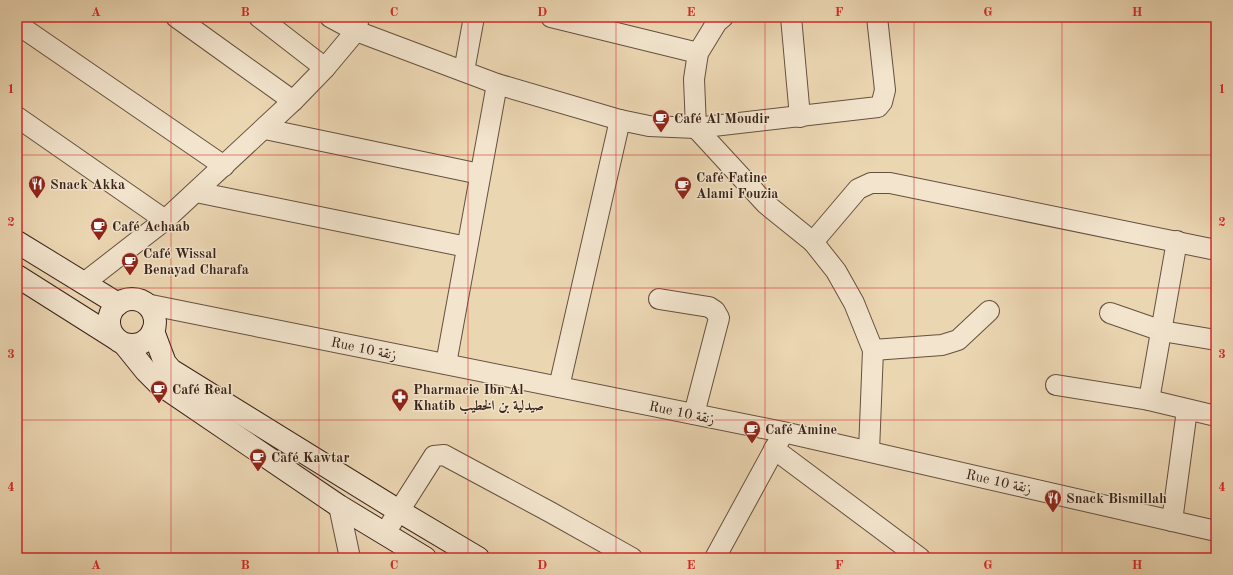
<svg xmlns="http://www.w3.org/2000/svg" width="1233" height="575" font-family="'Old Standard TT',Amiri,serif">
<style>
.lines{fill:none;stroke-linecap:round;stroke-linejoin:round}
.street-casing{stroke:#66503f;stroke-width:22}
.secondary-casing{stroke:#3a2319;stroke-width:24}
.street{stroke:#f2e4cd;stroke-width:20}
.secondary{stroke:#f2e4cd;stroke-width:22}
.grid{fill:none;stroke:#d62828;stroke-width:1;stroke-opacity:0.55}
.labels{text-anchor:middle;stroke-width:3;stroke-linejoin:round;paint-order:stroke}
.poi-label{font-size:14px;font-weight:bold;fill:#3a2319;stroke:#f2e4cd;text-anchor:start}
.street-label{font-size:14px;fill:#3a2319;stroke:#f2e4cd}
.neatline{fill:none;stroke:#d62828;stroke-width:1.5}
.grid-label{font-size:13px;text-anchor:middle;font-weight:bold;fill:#d62828}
</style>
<rect width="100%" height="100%" fill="#ebd6b2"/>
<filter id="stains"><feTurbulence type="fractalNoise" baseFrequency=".005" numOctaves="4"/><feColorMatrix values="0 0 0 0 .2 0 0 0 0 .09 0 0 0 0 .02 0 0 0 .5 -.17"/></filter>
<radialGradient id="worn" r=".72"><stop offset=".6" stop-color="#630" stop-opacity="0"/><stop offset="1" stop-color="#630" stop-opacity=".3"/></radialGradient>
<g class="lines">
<g class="street-casing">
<g id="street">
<path d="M176,17l117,84"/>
<path d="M259,17l66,51"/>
<path d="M330,17l26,14 141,53 123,36 29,6 47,2 182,-21 4,-5 3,-12 -8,-73"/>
<path d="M551,17l147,36"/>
<path d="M723,17l-6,5 -19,31 -4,26 2,49 70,76 47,38 23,29 18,32 19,47 -4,101"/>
<path d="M791,17l9,100"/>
<path d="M17,24l207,142"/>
<path d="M464,71l10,-54"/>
<path d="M17,117l148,103"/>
<path d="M265,129l215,45"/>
<path d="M196,192l271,55"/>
<path d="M813,242l45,-53 13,-6h19l326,67"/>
<path d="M84,283l81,-63 128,-119 32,-33 31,-37 3,-14"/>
<path d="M659,299l50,8 6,4 4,7 -25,96"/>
<path d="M146,304l637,128 433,99"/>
<path d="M1110,313l52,18 54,9"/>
<path d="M873,350l69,-5 16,-5 31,-29"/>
<path d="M446,364l51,-280"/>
<path d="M1056,385l93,15 67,16"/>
<path d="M559,387l61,-267"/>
<path d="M1149,400l28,-159"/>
<path d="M774,449l146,109"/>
<path d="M339,506l11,52"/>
<path d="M1172,521l15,-111"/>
<path d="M385,533l49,-77 10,-1 106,57 82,46"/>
<path d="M715,558l66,-121"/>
</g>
</g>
<g class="secondary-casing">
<g id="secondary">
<path d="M17,242l101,62"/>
<path d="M17,276l98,62"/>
<circle cx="132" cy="322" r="23"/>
<path d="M153,331l12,32 6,7 228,141 79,47"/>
<path d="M125,345l21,26 12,12 181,123 86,52"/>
</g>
</g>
<use href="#street" class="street"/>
<use href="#secondary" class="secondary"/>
</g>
<path class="grid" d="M171,17v541M319,17v541M468,17v541M616,17v541M765,17v541M914,17v541M1062,17v541M17,155h1199M17,288h1199M17,420h1199"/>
<defs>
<g id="cafe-pin" transform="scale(0.9)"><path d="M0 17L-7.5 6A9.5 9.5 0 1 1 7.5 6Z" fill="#8f2418" stroke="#f2e4cd"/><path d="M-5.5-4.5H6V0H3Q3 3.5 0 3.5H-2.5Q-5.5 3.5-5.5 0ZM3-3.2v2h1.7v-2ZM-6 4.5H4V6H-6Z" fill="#fff"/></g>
<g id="restaurant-pin" transform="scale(0.9)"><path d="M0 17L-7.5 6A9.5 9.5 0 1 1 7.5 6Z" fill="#8f2418" stroke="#f2e4cd"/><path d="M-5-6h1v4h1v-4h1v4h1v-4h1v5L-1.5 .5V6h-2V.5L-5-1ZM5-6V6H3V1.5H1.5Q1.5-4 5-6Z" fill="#fff"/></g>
<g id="pharmacy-pin" transform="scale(0.9)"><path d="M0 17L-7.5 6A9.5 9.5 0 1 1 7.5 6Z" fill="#8f2418" stroke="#f2e4cd"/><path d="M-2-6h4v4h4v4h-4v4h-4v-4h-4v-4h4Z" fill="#fff"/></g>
</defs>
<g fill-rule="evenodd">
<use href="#cafe-pin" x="661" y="118"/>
<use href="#restaurant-pin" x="37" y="184"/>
<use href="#cafe-pin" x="683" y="185"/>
<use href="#cafe-pin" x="99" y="226"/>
<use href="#cafe-pin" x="130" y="261"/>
<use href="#cafe-pin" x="159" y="389"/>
<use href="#pharmacy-pin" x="400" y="397"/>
<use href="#cafe-pin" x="752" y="429"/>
<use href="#cafe-pin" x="258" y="457"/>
<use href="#restaurant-pin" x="1053" y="498"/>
</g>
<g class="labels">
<g class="poi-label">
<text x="674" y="123">Café Al Moudir</text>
<text x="696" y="182">Café Fatine<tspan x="696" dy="16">Alami Fouzia</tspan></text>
<text x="50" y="189">Snack Akka</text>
<text x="112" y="231">Café Achaab</text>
<text x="143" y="258">Café Wissal<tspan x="143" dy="16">Benayad Charafa</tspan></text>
<text x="172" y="394">Café Real</text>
<text x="413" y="394">Pharmacie Ibn Al<tspan x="413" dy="16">Khatib صيدلية بن الخطيب</tspan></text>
<text x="765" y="434">Café Amine</text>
<text x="271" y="462">Café Kawtar</text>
<text x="1066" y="503">Snack Bismillah</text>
</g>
<g class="street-label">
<text transform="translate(364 348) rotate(12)" y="5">Rue 10 زنقة</text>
<text transform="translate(682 412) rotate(12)" y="5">Rue 10 زنقة</text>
<text transform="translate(999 481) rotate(13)" y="5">Rue 10 زنقة</text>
</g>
</g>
<rect width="1233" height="575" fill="none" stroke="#ebd6b2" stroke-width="44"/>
<rect x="22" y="22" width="1189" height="531" class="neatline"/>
<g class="grid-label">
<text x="96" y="16">A</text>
<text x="245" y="16">B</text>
<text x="394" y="16">C</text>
<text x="542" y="16">D</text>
<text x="691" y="16">E</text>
<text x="839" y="16">F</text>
<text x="988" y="16">G</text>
<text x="1137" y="16">H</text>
<text x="11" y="93">1</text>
<text x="1222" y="93">1</text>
<text x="11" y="226">2</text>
<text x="1222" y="226">2</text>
<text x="11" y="358">3</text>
<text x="1222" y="358">3</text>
<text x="11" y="491">4</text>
<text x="1222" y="491">4</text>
<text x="96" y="569">A</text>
<text x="245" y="569">B</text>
<text x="394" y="569">C</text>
<text x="542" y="569">D</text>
<text x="691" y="569">E</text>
<text x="839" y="569">F</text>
<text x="988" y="569">G</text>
<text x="1137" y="569">H</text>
</g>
<rect width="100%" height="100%" filter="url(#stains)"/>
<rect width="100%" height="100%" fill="url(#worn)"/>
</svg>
